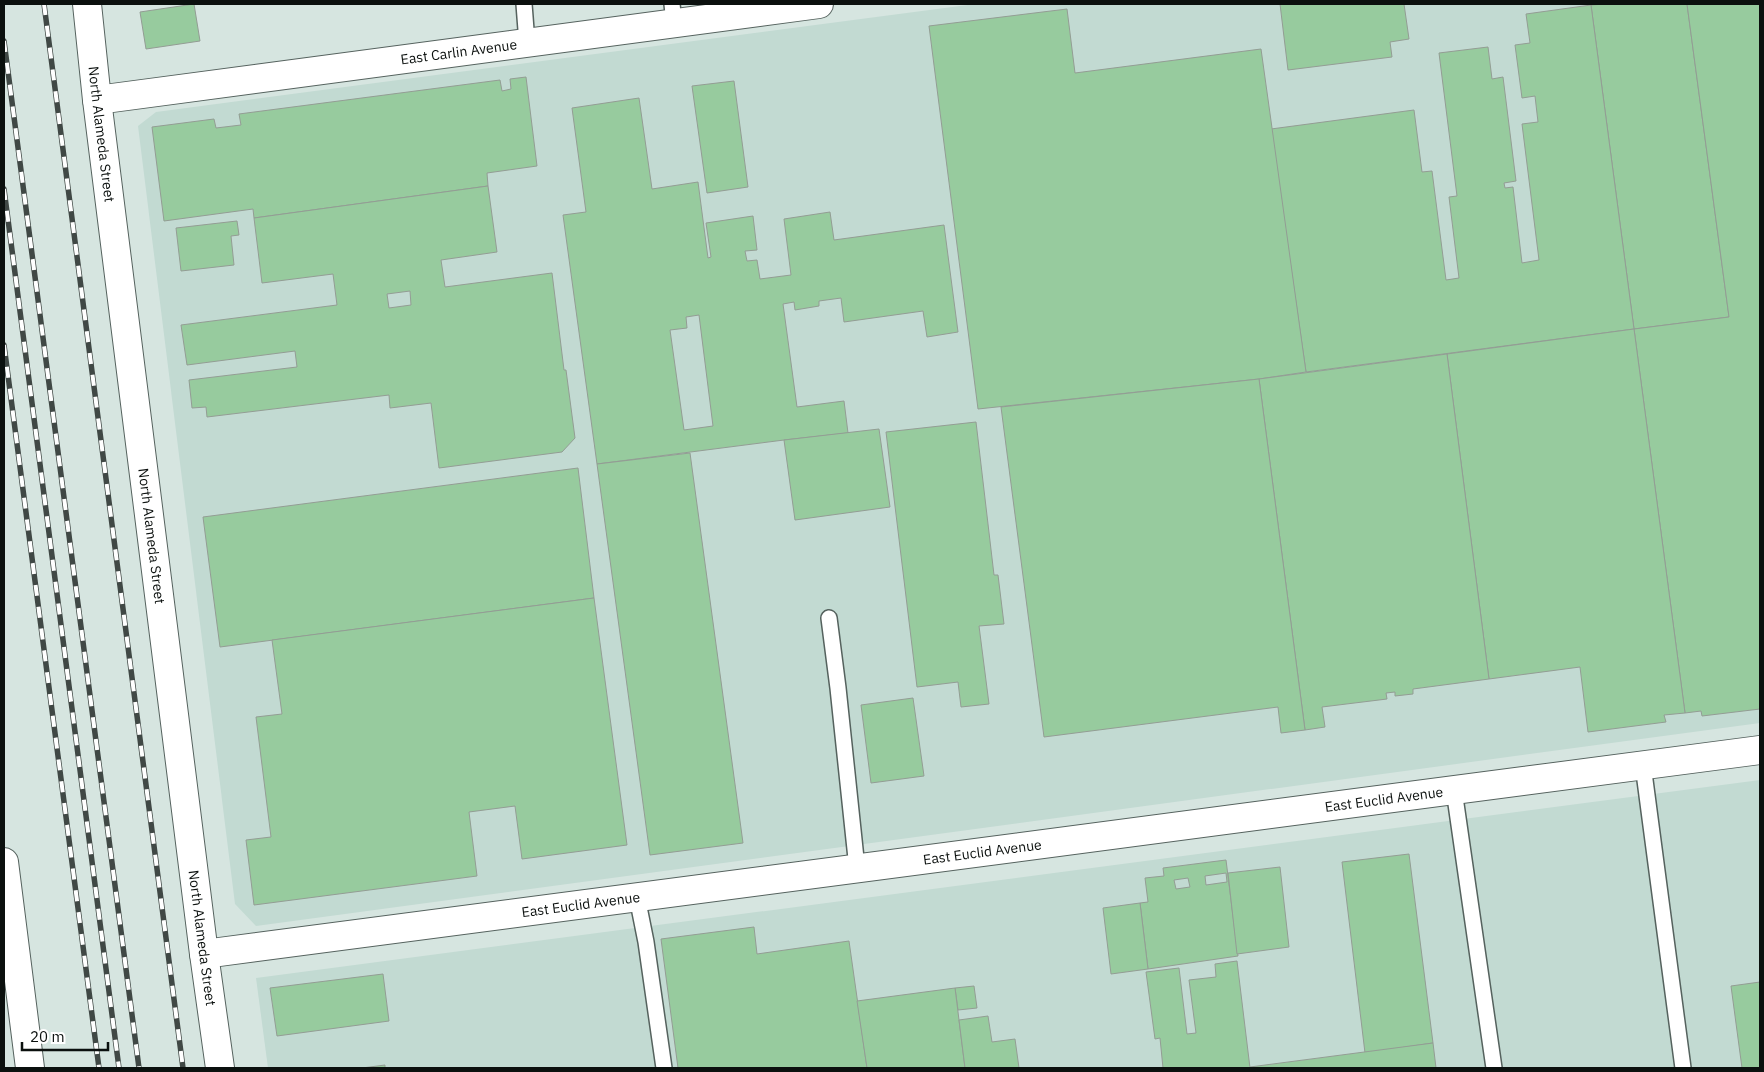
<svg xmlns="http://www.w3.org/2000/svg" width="1764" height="1072" font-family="'IBM Plex Sans',sans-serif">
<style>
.built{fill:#c2dad2}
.building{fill:#97cb9e;stroke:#939d94;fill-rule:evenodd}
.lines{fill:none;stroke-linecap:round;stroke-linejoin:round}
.service-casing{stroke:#55625e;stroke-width:18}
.minor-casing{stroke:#55625e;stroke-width:30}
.tertiary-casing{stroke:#55625e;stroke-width:30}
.primary-casing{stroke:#55625e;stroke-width:30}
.service{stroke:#fff;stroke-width:15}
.minor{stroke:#fff;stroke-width:28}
.tertiary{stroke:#fff;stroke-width:28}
.primary{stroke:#fff;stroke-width:28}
.rail-casing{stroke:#404845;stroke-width:5.5}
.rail{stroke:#fff;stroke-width:4;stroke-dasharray:11;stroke-linecap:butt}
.labels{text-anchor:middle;stroke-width:4;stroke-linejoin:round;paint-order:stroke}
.street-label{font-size:14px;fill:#0b100e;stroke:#fff}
</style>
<rect width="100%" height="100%" fill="#d6e5e0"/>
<g class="built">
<path d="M975,4h785v719l-1504,203 -21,-22 -97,-778 18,-14z"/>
<path d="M1760,780v288h-1492l-12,-90z"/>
</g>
<g class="building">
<path d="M194,4l6,37 -54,8 -6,-37z"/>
<path d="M1280,4h124l5,35 -19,3 2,15 -104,13z"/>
<path d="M1605,4h82l42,313 -95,12 -43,-324z"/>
<path d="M1687,4h73v705l-58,7 -1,-5 -16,2 -51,-384 95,-12z"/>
<path d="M1591,5l43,324 -328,43 -35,-243 143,-19 8,62 10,-1 14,109 13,-2 -10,-81 8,-1 -18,-143 49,-6 4,32 11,-2 13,104 -12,2 1,5 8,-1 9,76 17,-3 -17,-136 16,-2 -3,-26 -13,2 -7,-53 15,-2 -4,-29z"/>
<path d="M1067,9l8,64 186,-24 45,323 -47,7 -281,30 -49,-383z"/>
<path d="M526,77l11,89 -50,7 1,13 -234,32 -1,-9 -89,12 -12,-94 62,-8 2,9 25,-3 -2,-11 261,-34 2,11 9,-2 -1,-10z"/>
<path d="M734,81l14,106 -41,6 -15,-107z"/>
<path d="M639,98l13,91 46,-7 10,76 3,-1 -5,-34 47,-7 4,34 -12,1 2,10 10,-1 3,19 31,-4 -7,-56 46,-7 4,28 110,-15 14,107 -31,5 -4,-26 -79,11 -3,-24 -22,3v5l-24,4 -1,-8 -11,2 14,103 47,-6 4,32 -64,7 -187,24 -34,-249 23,-3 -14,-104zM699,315l14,111 -29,4 -14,-100 17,-2 -1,-11z"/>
<path d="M488,186l9,66 -56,8 4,27 107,-14 12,97h2l9,68 -13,14 -123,16 -8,-65 -41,5 -1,-13 -182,22 -1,-10 -14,1 -3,-28 108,-13 -2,-16 -108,14 -6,-40 156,-20 -4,-31 -71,9 -8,-65zM410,291l1,14 -22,3 -2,-14z"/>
<path d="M237,221l2,14 -8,1 3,29 -53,6 -5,-43z"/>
<path d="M1634,329l51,384 -21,2 2,7 -78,10 -8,-65 -91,12 -42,-325z"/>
<path d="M1447,354l42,325 -76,10v5l-18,2v-4l-9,1 1,6 -65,8 3,20 -20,3 -46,-351z"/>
<path d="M1259,379l46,351 -24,3 -3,-26 -234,30 -43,-330z"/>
<path d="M976,422l18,153h4l6,49 -25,2 10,78 -28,3 -3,-25 -41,5 -31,-255z"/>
<path d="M879,429l11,78 -95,13 -11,-80z"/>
<path d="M690,453l53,390 -93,12 -53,-391z"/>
<path d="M578,468l16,130 -374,49 -17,-130z"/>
<path d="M594,598l33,247 -105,14 -7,-53 -46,6 8,64 -223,29 -8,-65 25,-3 -15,-120 26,-3 -10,-74z"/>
<path d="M913,698l11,78 -53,7 -10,-78z"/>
<path d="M1409,854l24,189 -68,10 -23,-191z"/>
<path d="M1226,860l12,96 -90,13 -8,-66 8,-1 -3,-24 19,-2 -1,-8zM1226,873l1,9 -21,3 -1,-9zM1188,878l2,9 -14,2 -2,-9z"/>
<path d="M1280,867l9,80 -52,7 -9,-81z"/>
<path d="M1140,903l8,66 -37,5 -8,-66z"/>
<path d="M754,927l3,27 92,-13 18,127h-189l-17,-129z"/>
<path d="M1237,961l13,107h-87l-3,-30 -5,1 -9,-67 33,-4 8,66 9,-1 -7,-53 27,-3 -1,-13z"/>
<path d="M383,974l6,47 -112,15 -7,-48z"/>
<path d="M1760,982v86h-18l-11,-82z"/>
<path d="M974,986l3,22 -19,2 -3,-22z"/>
<path d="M955,988l10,80h-98l-10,-67z"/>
<path d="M988,1016l4,26 23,-3 4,29h-54l-6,-48z"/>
<path d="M1433,1043l3,25h-186v-1z"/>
<path d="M385,1065v3h-23z"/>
</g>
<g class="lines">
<g class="service-casing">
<g id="service">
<path d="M524,4l3,39"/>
<path d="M672,4l2,19"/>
<path d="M829,618l9,70 19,180"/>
<path d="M1643,765l40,303"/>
<path d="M1454,790l40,278"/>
<path d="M637,897l9,45 18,126"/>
</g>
</g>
<g class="minor-casing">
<g id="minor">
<path id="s1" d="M97,100l722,-96"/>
<path id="s2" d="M204,954l1556,-204"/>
</g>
</g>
<g class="tertiary-casing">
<g id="tertiary">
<path id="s3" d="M87,4l10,96 107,854 16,114"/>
</g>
</g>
<g class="primary-casing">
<path id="primary" d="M4,862l26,206"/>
</g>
<use href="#service" class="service"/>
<use href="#minor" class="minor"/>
<use href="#tertiary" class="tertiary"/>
<use href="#primary" class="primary"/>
<g class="rail-casing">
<g id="rail">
<path d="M44,4l139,1064"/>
<path d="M4,41l135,1027"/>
<path d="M4,189l115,879"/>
<path d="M4,345l95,723"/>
</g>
</g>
<use href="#rail" class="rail"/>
</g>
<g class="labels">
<g class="street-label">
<text dy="5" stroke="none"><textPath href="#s1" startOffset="365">East Carlin Avenue</textPath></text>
<text dy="5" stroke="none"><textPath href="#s3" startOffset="131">North Alameda Street</textPath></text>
<text dy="5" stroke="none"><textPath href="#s3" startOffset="536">North Alameda Street</textPath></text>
<text dy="5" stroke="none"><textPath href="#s2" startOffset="1190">East Euclid Avenue</textPath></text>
<text dy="5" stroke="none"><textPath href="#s2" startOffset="785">East Euclid Avenue</textPath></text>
<text dy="5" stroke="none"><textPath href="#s2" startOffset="380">East Euclid Avenue</textPath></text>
<text dy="5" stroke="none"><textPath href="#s3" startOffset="941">North Alameda Street</textPath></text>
</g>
</g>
<rect width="1764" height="1072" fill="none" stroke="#0b100e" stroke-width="10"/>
<path d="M22 1042v8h86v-8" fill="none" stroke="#0b100e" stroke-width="2.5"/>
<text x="30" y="1042" font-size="15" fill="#0b100e" stroke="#ffffff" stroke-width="4" paint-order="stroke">20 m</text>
</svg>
